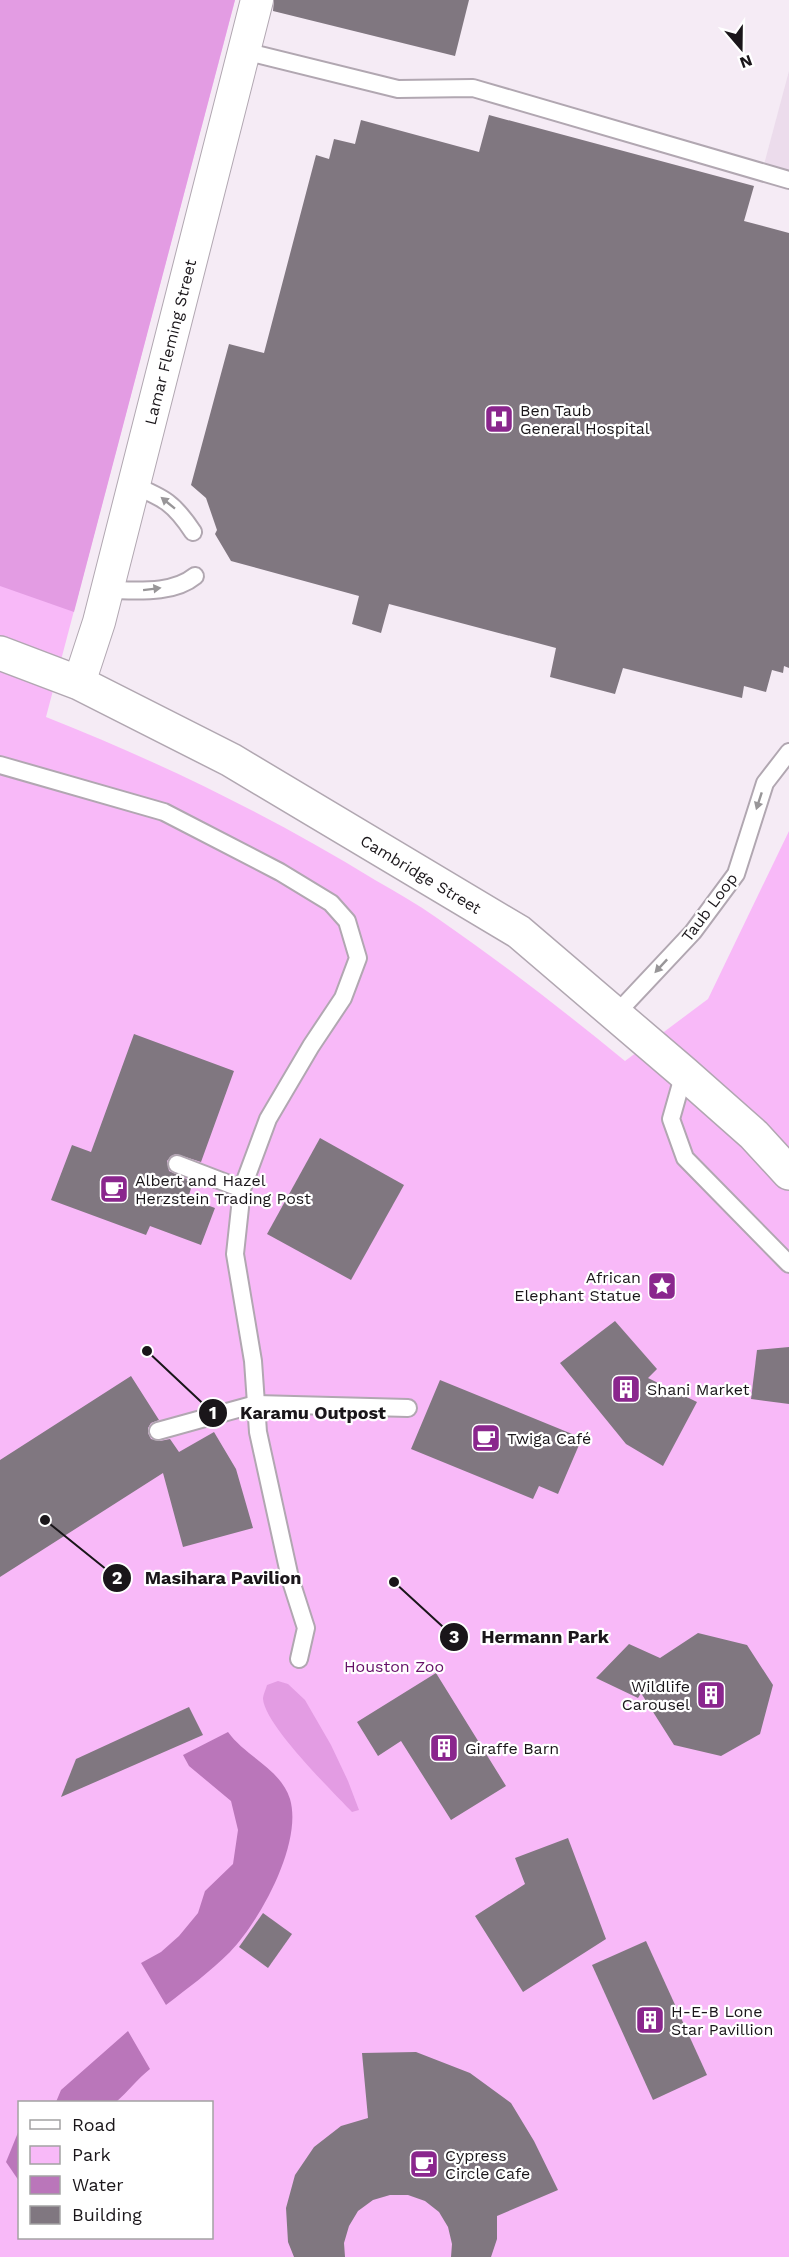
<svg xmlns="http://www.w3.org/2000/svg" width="789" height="2257" font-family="'Work Sans',sans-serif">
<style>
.built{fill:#ecdcec}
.green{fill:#f8b9f8;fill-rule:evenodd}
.forest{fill:#e39ce3}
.water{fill:#ba76ba}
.building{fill:#807780}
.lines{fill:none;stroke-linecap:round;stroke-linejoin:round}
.service-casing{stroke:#b1a7b1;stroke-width:20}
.minor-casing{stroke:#b1a7b1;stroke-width:34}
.tertiary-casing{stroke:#b1a7b1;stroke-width:36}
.service{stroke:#fff;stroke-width:16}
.minor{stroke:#fff;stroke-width:32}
.tertiary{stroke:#fff;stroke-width:33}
.oneway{fill:#989698}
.labels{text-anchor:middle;stroke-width:4.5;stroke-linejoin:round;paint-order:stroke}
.street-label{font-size:16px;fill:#1a161a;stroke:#fff}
.poi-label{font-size:16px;fill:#1a161a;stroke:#fff;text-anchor:start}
.park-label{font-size:16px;fill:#651068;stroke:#fff}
.leader{fill:none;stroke:#1a161a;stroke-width:2}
.callout-dot{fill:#1a161a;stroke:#fff;stroke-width:2}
.mark-label{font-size:18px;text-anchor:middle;font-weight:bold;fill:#fff}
.callout-label{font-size:18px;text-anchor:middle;font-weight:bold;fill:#1a161a;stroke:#fff;stroke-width:4.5;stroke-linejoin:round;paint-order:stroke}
</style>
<rect width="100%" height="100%" fill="#f5ebf5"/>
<path class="built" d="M789,71v108l-27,-7z"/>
<path class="green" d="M0,0h235l-189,717c114,45 225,99 329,163 21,12 42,24 62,38 65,45 127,93 188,143l83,-62 81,-168v1426h-789zM20,2102h192v136h-192z"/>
<g class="forest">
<path d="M0,0h235l-161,612 -74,-26z"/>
<path d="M278,1681l10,3 17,16 26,45 17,36 11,29 -7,2c-20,-21 -87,-87 -89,-113 0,-4 3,-10 4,-14z"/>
</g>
<g class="water">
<path d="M228,1732c18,25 52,36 62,67 13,44 -30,122 -60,153 -20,20 -42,36 -64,53l-25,-42 20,-11 18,-16 19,-23 7,-22 28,-27 5,-34 -7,-29 -42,-35 -6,-11z"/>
<path d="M128,2031l22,38c-13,10 -22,23 -34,33h-60l5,-12z"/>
<path d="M19,2130v51l-13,-19z"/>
</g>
<g class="building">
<path d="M274,0h195l-14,56 -182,-45z"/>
<path d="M489,115l265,71 -10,35 45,12v435l-5,-2 -1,7 -11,-3 -6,22 -22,-6 -2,12 -119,-30 -8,26 -65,-17 6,-29 -167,-44 -8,29 -29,-9 7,-28 -128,-35 -16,-27 2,-4 -11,-32 -15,-13 38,-141 35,9 52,-198 13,4 5,-20 21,5 6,-24 118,32z"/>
<path d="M134,1034l100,37 -33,91 -25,-8 -5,2 -4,5 2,10 24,11 -5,16 27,10 -14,37 -51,-19 -4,9 -95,-35 21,-55 19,7z"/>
<path d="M320,1138l84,47 -53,95 -84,-46z"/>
<path d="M615,1321l42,48 -9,9 49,24 -34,64 -37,-22 -66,-81z"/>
<path d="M789,1347v57l-38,-5 6,-49z"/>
<path d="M131,1376l28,44 -8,3 -3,5v5l3,6 9,2 10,-2 9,13 35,-20 22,37 17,59 -70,19 -20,-74 -163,104v-117z"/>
<path d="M440,1380l142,58 -24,56 -19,-8 -6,13 -122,-50z"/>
<path d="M698,1633l49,12 26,40 -13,49 -39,22 -47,-11 -33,-52 -3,5 -42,-20 33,-34 31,14z"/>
<path d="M436,1673l70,113 -55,34 -50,-79 -23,15 -21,-34z"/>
<path d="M189,1707l14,28 -142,62 15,-38z"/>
<path d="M568,1838l38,101 -83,53 -48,-76 50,-32 -10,-26z"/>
<path d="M263,1913l29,21 -24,34 -29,-21z"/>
<path d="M646,1941l61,134 -54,25 -61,-135z"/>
<path d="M416,2052l54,21 41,30 23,38 24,49 -61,26v23l-6,18h-40l1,-13 -4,-17 -9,-15 -14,-11 -17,-6h-18l-17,5 -15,11 -9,15 -5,17 1,14h-51l-6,-15 -2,-34 9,-33 19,-28 27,-21 27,-8 -6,-65z"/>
</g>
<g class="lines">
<g class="service-casing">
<g id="service">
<path d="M244,51l154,38 75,-1 316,92"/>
<path d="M133,485c31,13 41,18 60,47"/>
<path d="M106,590c28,0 66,5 89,-14"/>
<path d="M0,765l164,47 116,60 51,31 16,18 11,37 -15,40 -32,48 -43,73 -26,70 -7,65 18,107 5,71 32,146 16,50 -7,31"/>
<path d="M616,1014l77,-82 43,-58 29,-91 24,-31"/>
<path d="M684,1073l-13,46 14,39 104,106"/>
<path d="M177,1164l65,25"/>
<path d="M158,1431l98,-27 152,4"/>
</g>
</g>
<g class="minor-casing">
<path id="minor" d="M79,683l20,-61 158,-622"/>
</g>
<g class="tertiary-casing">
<path id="tertiary" d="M0,653l79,30 152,77 288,172 165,141 70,62 35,38"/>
</g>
<use href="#service" class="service"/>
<use href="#minor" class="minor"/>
<use href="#tertiary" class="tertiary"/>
</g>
<defs><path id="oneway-solid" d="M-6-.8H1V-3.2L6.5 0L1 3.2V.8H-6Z" transform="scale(1.5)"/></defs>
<g class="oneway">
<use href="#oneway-solid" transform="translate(168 503) rotate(-141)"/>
<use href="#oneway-solid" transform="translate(152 589) rotate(-7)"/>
<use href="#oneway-solid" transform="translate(759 801) rotate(108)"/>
<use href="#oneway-solid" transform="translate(661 966) rotate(133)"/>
</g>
<defs>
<g id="hospital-square" transform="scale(1.5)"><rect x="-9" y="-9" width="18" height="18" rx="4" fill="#8a268d" stroke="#fff"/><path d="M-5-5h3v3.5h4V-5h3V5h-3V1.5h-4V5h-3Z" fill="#fff"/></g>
<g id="cafe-square" transform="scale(1.5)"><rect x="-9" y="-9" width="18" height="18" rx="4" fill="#8a268d" stroke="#fff"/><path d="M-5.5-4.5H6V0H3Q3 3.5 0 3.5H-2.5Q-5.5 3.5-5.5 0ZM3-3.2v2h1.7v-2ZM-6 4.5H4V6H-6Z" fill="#fff"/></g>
<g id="sight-square" transform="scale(1.5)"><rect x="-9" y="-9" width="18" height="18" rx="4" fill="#8a268d" stroke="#fff"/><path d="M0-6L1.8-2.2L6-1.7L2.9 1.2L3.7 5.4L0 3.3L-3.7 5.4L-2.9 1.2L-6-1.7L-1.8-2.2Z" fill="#fff"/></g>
<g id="building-square" transform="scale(1.5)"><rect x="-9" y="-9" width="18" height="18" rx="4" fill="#8a268d" stroke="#fff"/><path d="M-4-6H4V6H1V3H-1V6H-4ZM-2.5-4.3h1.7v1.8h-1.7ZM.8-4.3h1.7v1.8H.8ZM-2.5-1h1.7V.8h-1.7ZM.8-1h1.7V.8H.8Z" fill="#fff"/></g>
</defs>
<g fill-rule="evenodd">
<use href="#hospital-square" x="499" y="419"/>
<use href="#cafe-square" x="114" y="1189"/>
<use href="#sight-square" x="662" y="1286"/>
<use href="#building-square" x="626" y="1389"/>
<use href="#cafe-square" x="486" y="1438"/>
<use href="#building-square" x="711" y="1695"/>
<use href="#building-square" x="444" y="1748"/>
<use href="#building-square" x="650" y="2020"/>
<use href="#cafe-square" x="424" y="2164"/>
</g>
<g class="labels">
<g class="street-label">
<text transform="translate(170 342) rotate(-76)" y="6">Lamar Fleming Street</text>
<text transform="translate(421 874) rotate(31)" y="6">Cambridge Street</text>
<text transform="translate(709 907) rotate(-53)" y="6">Taub Loop</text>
</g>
<g class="poi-label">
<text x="520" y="416">Ben Taub<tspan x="520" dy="18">General Hospital</tspan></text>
<text x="135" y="1186">Albert and Hazel<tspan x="135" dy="18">Herzstein Trading Post</tspan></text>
<text x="641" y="1283" text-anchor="end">African<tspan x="641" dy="18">Elephant Statue</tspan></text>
<text x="647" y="1395">Shani Market</text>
<text x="507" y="1444">Twiga Café</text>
<text x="690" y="1692" text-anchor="end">Wildlife<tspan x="690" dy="18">Carousel</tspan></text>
<text x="465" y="1754">Giraffe Barn</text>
<text x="671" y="2017">H-E-B Lone<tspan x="671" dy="18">Star Pavillion</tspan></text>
<text x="445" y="2161">Cypress<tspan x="445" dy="18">Circle Cafe</tspan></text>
</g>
<g class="park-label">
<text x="394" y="1672">Houston Zoo</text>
</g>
</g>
<path class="leader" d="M147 1351L213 1413M45 1520L117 1578M394 1582L454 1637"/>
<g class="callout-dot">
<circle cx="147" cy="1351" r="6"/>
<circle cx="45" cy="1520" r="6"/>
<circle cx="394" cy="1582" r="6"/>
<circle cx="213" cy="1413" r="15"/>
<circle cx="117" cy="1578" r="15"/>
<circle cx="454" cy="1637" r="15"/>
</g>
<g class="mark-label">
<text x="213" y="1419">1</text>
<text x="117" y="1584">2</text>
<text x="454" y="1643">3</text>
</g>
<g class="callout-label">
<text x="313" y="1419">Karamu Outpost</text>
<text x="223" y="1584">Masihara Pavilion</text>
<text x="545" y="1643">Hermann Park</text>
</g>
<rect x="18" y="2101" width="195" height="138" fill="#ffffff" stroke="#a3a2a3" stroke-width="1.5"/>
<rect x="30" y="2120" width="30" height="9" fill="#ffffff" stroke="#a3a2a3" stroke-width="1.5"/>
<text x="72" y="2131" font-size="18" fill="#1a161a">Road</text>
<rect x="30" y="2146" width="30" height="18" fill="#f8b9f8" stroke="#a3a2a3" stroke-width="1.5"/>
<text x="72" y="2161" font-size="18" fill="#1a161a">Park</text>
<rect x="30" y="2176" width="30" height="18" fill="#ba76ba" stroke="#a3a2a3" stroke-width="1.5"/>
<text x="72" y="2191" font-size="18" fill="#1a161a">Water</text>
<rect x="30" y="2206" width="30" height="18" fill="#807780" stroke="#a3a2a3" stroke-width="1.5"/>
<text x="72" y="2221" font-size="18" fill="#1a161a">Building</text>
<g transform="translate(741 48) rotate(160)" stroke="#ffffff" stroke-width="4.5" paint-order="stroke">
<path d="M0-4.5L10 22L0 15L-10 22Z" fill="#1a161a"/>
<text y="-9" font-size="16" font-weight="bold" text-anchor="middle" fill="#1a161a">N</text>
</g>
</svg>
